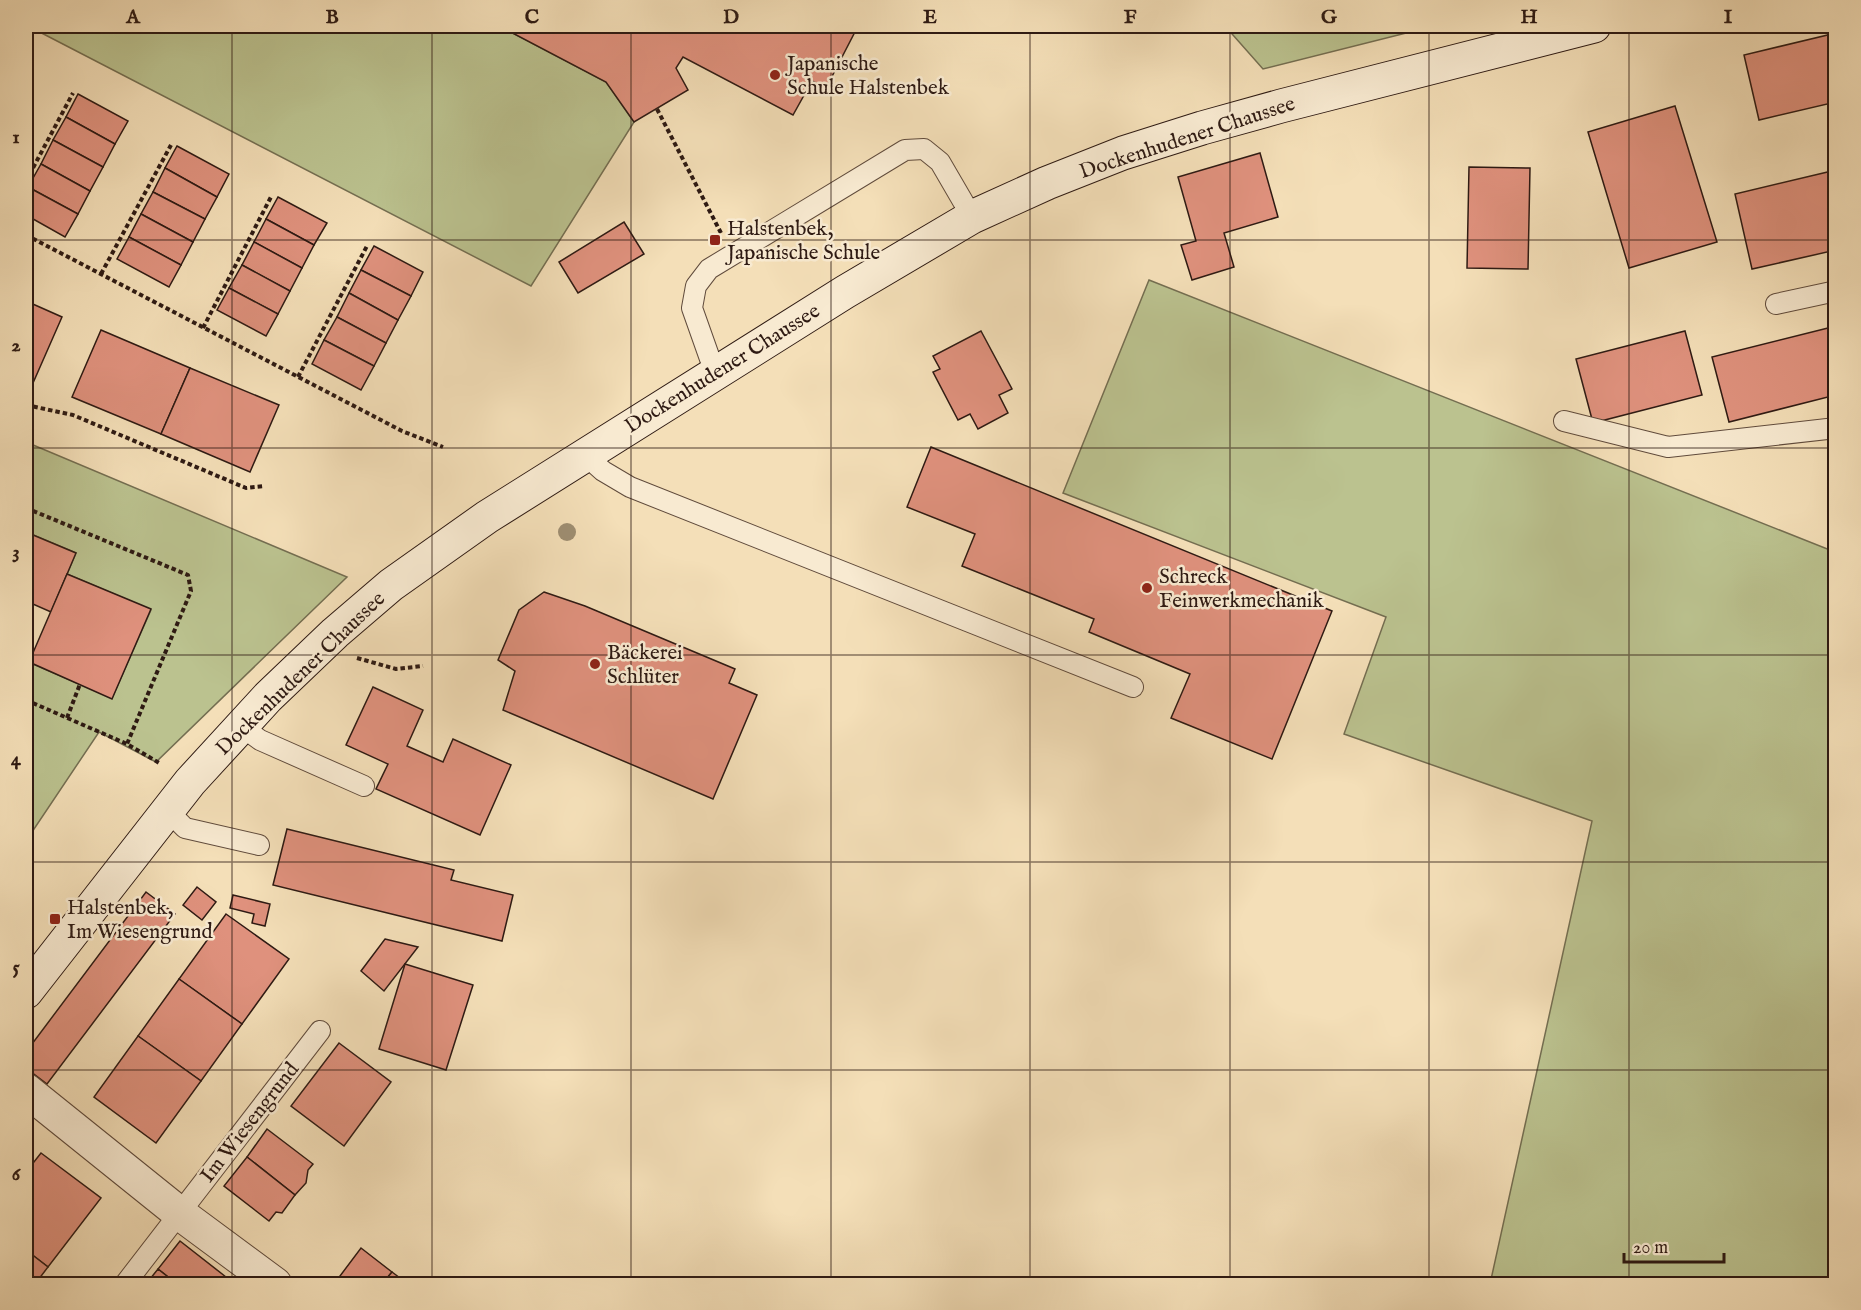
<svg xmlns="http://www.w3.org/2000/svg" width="1861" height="1310" font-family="'IM FELL English',serif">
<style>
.green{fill:#bbc28f;stroke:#746e51;stroke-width:1.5}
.building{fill:#df917d;stroke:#2e1a13;stroke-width:1.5}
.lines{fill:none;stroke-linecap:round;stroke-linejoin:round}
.lane-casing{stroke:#604b3c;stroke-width:22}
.street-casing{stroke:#604b3c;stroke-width:35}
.secondary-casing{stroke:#2e1a13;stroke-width:35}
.path{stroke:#2e1a13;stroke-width:4;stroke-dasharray:4.5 3;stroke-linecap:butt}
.lane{stroke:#f8ead1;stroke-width:20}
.street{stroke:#f8ead1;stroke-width:33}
.secondary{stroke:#f8ead1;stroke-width:33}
.tree{fill:#9e8e72}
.grid{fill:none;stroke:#2e1a13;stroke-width:1.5;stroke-opacity:0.55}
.poi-dot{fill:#8f2418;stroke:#f8ead1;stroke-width:2}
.labels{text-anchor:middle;stroke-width:5;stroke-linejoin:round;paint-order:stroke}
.poi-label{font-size:21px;fill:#2e1a13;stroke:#f8ead1;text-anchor:start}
.street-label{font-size:21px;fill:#2e1a13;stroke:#f8ead1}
.neatline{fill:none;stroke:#2e1a13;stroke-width:2}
.grid-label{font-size:20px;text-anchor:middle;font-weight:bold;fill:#2e1a13}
</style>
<rect width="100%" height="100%" fill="#f4dfb8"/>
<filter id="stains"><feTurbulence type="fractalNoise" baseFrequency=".00333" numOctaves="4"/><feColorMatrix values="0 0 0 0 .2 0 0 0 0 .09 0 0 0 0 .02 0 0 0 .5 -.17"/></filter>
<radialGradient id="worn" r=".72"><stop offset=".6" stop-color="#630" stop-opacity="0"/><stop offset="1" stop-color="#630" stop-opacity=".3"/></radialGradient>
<g class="green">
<path d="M28,26h471l107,56 28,40 -103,164z"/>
<path d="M1225,26h209l-171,43z"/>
<path d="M1149,280l686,272v732h-345l102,-463 -248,-87 42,-117 -323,-124z"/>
<path d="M26,442l321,135 -191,185 -57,-30 -73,109v-180l86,37 39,-88 -84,-36 9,-21 -50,-21z"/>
</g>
<g class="building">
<path d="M499,26h359l-32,62 -14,-7 -19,34 -110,-58 -7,11 12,22 -54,32 -28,-40z"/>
<path d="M1836,33v69l-77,18 -15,-65z"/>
<path d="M78,94l50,27 -13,23 -49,-27z"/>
<path d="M1675,106l42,136 -88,26 -41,-136z"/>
<path d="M66,117l49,27 -12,23 -50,-27z"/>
<path d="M53,140l50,27 -13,24 -49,-27z"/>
<path d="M177,146l52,28 -12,23 -52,-29z"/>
<path d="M1260,153l18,64 -54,16 10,34 -42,13 -11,-35 15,-4 -18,-64z"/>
<path d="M41,164l49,27 -12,23 -50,-27z"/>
<path d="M1469,167l61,1 -2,101 -61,-1z"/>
<path d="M165,168l52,29 -12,22 -52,-27z"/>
<path d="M1836,170v80l-84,19 -17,-75z"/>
<path d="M28,187l50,27 -13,23 -39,-22v-23z"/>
<path d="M153,192l52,27 -12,23 -52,-28z"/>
<path d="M278,197l49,26 -13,22 -48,-26z"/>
<path d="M141,214l52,28 -12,23 -52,-28z"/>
<path d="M266,219l48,26 -12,23 -48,-26z"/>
<path d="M624,222l20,32 -66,39 -19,-31z"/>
<path d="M129,237l52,28 -12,22 -52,-28z"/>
<path d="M254,242l48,26 -12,23 -48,-26z"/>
<path d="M374,246l49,26 -12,24 -50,-26z"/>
<path d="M242,265l48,26 -12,23 -49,-26z"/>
<path d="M361,270l50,26 -13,24 -49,-27z"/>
<path d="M229,288l49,26 -12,22 -49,-26z"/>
<path d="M349,293l49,27 -12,23 -49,-26z"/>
<path d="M26,301l36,16 -29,66 -7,-3z"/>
<path d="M337,317l49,26 -12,23 -50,-26z"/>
<path d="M1836,326v69l-107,27 -17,-65z"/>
<path d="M101,330l89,38 -29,66 -89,-37z"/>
<path d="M981,331l31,58 -13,6 9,18 -30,16 -8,-15 -12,6 -25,-48 7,-3 -7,-13z"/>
<path d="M1685,331l17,64 -109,28 -17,-64z"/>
<path d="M324,340l50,26 -13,24 -49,-26z"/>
<path d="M190,368l89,37 -29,67 -89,-38z"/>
<path d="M931,447l401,164 -60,148 -101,-41 19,-44 -101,-42 5,-13 -132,-53 13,-32 -68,-27z"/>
<path d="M26,532l50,21 -25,59 -25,-11z"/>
<path d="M67,574l84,35 -39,90 -83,-37z"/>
<path d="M544,592l41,14 150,63 -6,14 28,12 -44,104 -210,-89 12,-39 -17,-11 21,-50z"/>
<path d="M373,687l50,23 -16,36 36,16 10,-23 58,26 -31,70 -104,-46 12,-25 -42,-19z"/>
<path d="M287,829l167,41 -3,10 62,15 -11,46 -229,-56z"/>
<path d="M197,887l19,15 -14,18 -19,-15z"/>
<path d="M146,892l29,22 -128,170 -21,-16v-16z"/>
<path d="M233,895l37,9 -5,22 -13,-3 2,-9 -24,-6z"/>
<path d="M226,914l63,45 -47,65 -63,-45z"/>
<path d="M385,939l33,8 -34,44 -23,-20z"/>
<path d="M405,964l68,21 -27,85 -67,-21z"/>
<path d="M179,979l63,45 -41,57 -63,-45z"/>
<path d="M138,1036l63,45 -45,62 -62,-46z"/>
<path d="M339,1043l52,39 -47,64 -53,-40z"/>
<path d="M267,1129l46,35 -5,6 -2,13 -11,12 -48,-38z"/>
<path d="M41,1153l60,45 -53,69 -22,-17v-78z"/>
<path d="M247,1157l48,38 -13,18 -6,-1 -7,9 -45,-35z"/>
<path d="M180,1241l46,36 -6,7h-43l-19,-15z"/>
<path d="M361,1248l31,24 -10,12h-48z"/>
<path d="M26,1250l22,17 -13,17h-9z"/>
<path d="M158,1269l19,15h-31z"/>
<path d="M392,1272l16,12h-26z"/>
</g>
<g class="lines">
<g class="lane-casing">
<g id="lane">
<path d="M1776,304l60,-13"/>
<path d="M715,373l-23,-65 4,-22 13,-17 196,-119 19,-1 16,13 32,55"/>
<path d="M1564,421l104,26 168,-19"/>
<path d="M584,454l19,17 27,16 503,200"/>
<path d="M241,726l19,14 104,46"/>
<path d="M168,811l17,17 74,17"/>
<path d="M125,1284l195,-253"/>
</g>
</g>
<g class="street-casing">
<path id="street" d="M26,1090l153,123 96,71"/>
</g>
<g class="secondary-casing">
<path id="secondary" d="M26,992l164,-210 78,-85 67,-64 56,-48 96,-68 358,-225 127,-75 75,-34 76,-30 79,-25 79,-22 313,-80"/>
</g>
<g class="path">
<path d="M657,109l64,124"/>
<path d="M26,181l47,-88"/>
<path d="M26,235l376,196 41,16"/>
<path d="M101,274l70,-129"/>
<path d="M203,328l69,-133"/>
<path d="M298,377l69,-131"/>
<path d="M26,405l47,10 173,73 19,-2"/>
<path d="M26,508l162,67 3,16 -64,153"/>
<path d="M357,658l39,11 27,-3"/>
<path d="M26,700l101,44 34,20"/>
<path d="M67,718l13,-34"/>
</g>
<use href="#lane" class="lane"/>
<use href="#street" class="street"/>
<use href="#secondary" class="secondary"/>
</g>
<circle class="tree" cx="567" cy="532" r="9"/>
<path class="grid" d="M232,26v1258M432,26v1258M631,26v1258M831,26v1258M1030,26v1258M1230,26v1258M1429,26v1258M1629,26v1258M26,240h1810M26,448h1810M26,655h1810M26,862h1810M26,1070h1810"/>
<g class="poi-dot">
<circle cx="775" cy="75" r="6"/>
<rect x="709" y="234" width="12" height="12" rx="3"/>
<circle cx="1147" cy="588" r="6"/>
<circle cx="595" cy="664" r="6"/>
<rect x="49" y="913" width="12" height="12" rx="3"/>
</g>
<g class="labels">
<g class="poi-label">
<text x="787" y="70">Japanische<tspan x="787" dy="24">Schule Halstenbek</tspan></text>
<text x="727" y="235">Halstenbek,<tspan x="727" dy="24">Japanische Schule</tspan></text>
<text x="1159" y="583">Schreck<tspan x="1159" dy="24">Feinwerkmechanik</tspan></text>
<text x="607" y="659">Bäckerei<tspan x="607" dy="24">Schlüter</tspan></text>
<text x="67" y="914">Halstenbek,<tspan x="67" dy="24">Im Wiesengrund</tspan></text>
</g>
<g class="street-label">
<text transform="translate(1187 137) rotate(-18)" y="7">Dockenhudener Chaussee</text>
<text transform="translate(722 368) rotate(-32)" y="7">Dockenhudener Chaussee</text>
<text transform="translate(300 673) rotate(-44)" y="7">Dockenhudener Chaussee</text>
<text transform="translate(249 1122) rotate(-52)" y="7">Im Wiesengrund</text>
</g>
</g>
<rect width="1861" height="1310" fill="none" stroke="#f4dfb8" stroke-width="66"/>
<path d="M1624 1253v9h100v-9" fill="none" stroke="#2e1a13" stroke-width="3"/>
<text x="1633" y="1253" font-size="18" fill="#2e1a13" stroke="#f8ead1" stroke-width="4.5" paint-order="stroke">20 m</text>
<rect x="33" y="33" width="1795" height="1244" class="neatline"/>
<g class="grid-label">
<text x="133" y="23">A</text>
<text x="332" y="23">B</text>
<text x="532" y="23">C</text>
<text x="731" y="23">D</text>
<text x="930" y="23">E</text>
<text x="1130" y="23">F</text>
<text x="1329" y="23">G</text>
<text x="1529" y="23">H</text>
<text x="1728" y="23">I</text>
<text x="16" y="143">1</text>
<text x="16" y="351">2</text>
<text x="16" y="558">3</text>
<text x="16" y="765">4</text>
<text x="16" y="973">5</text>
<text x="16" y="1180">6</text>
</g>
<rect width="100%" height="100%" filter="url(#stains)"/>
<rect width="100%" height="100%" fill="url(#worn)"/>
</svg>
